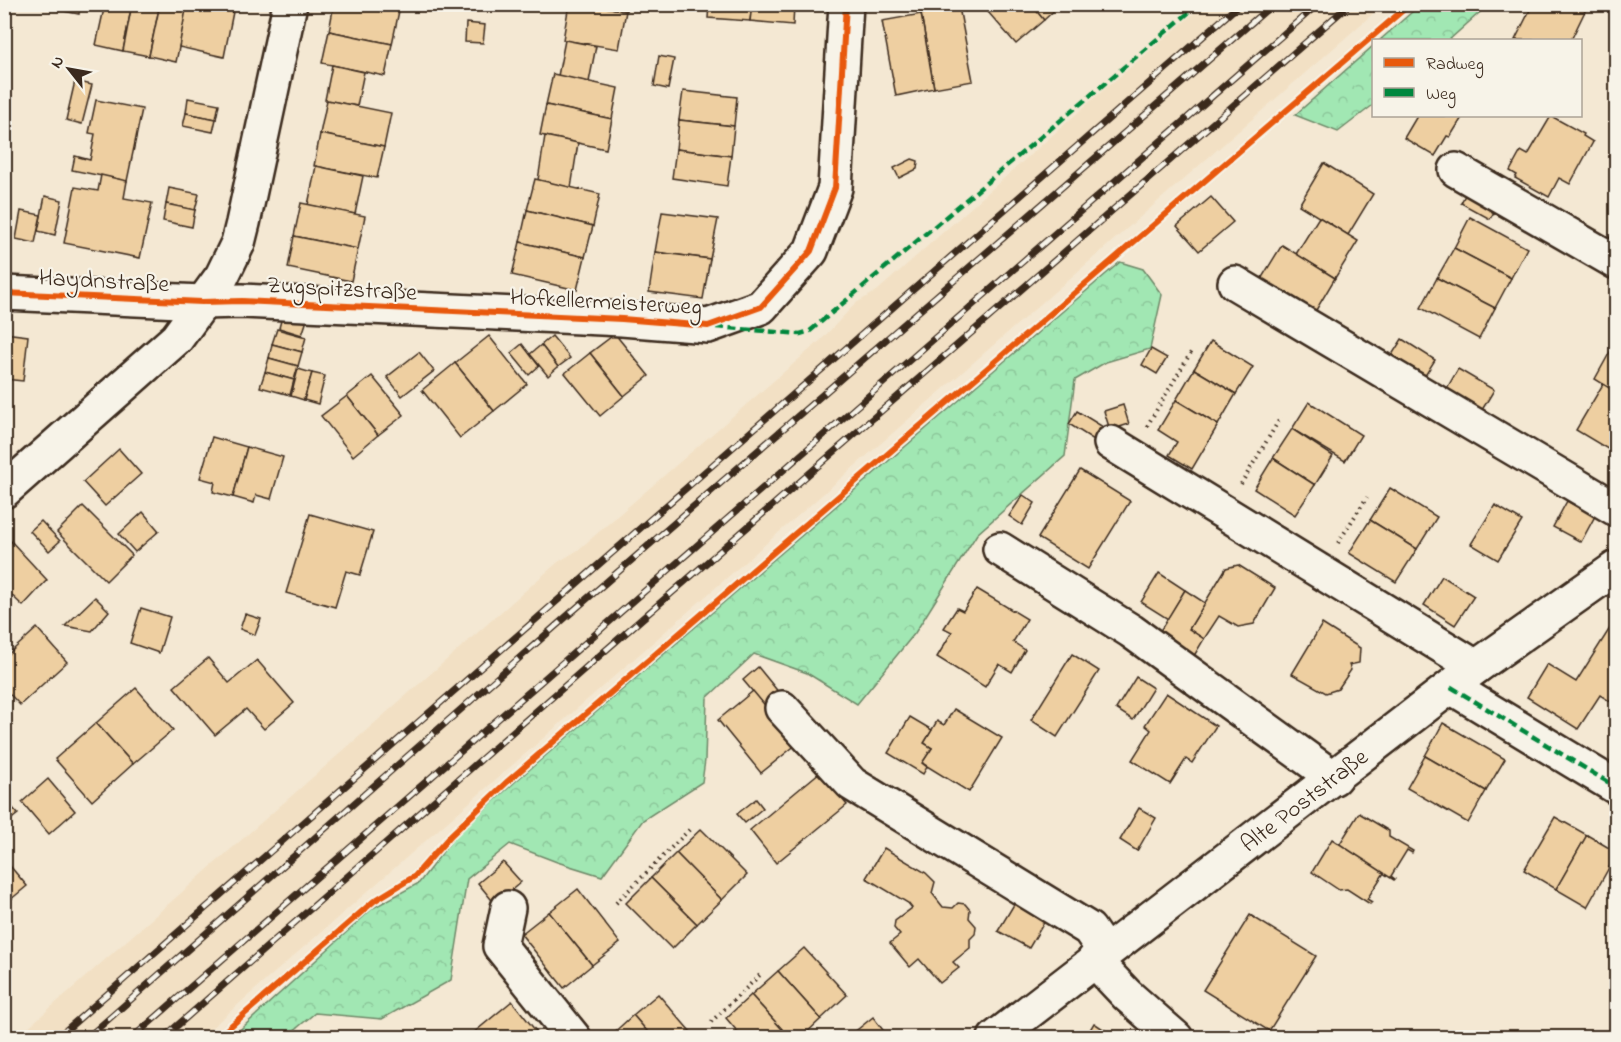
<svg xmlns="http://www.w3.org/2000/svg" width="1621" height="1042" font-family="'Indie Flower',sans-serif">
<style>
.built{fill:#f2e0c4}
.forest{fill:url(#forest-crowns);stroke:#6e8868;stroke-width:1.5}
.building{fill:#eecfa1;stroke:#3b2a1e;stroke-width:1.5}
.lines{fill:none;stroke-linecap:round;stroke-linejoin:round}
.minor-casing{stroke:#3b2a1e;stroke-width:38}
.path{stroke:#3b2a1e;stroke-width:4;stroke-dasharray:1.5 4.5;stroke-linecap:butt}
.minor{stroke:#f7f3e8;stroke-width:33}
.rail-casing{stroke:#3b2a1e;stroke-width:7}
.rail{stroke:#f7f3e8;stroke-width:4.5;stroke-dasharray:14;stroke-linecap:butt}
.quiet{stroke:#00873e;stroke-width:4.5;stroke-dasharray:9 4.5;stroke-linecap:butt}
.cycleway-casing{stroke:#f7f3e8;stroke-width:10}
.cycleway{stroke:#e8590c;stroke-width:6}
.labels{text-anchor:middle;stroke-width:4.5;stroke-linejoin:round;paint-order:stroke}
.street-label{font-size:24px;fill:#3b2a1e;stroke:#f7f3e8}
</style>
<defs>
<pattern id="forest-crowns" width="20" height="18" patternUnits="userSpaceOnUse" patternTransform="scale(1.5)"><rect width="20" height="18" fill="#a1e7b3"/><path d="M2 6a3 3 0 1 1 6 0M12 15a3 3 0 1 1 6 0" fill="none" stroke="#8cc69a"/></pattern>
</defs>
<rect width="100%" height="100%" fill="#f4e8d3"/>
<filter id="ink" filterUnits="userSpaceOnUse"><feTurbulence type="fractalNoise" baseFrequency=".0167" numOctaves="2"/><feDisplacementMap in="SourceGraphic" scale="12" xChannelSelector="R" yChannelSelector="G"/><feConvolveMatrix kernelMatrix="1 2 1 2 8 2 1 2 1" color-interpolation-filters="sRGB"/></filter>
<g filter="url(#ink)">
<path class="built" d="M1205,4l178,1 -1182,1032h-184l541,-475 20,-12 243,-210 35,-37 21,-12 215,-191z"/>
<g class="forest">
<path d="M1420,5v-1l68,1 -39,35h-69z"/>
<path d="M1373,46v59l-35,27 -43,-17z"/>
<path d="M1120,262l23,7 19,26 -12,54 -44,13 -31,18 -10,76 -88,78 -62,99 -58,71 -50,-31 -53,-19 -47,44 -2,62 -3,22 -59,38 -41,56 -45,-14 -47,-18 -43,35 -16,101 -69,39 -67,-6 -29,24 -55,1 142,-130 46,-25 36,-47 61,-55z"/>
</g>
<g class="building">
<path d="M59,4h21l-1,10 -21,-4z"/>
<path d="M105,4h27l-9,47 -27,-6z"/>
<path d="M132,4h28l-11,52 -26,-5z"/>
<path d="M160,4l27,5 -11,53 -27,-6z"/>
<path d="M187,4h12l34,8 -9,45 -45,-10z"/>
<path d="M334,4h35l30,7 -7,33 -63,-13z"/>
<path d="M569,4h20l37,7 -7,38 -56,-9z"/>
<path d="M589,4h39l-2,7z"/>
<path d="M709,4h43l-2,17 -42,-3z"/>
<path d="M752,4h42l-1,21 -43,-4z"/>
<path d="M981,4h50l13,16 -28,24z"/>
<path d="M1031,4h30l-17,16z"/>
<path d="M1533,4h50l4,3 -16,33h-56z"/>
<path d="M959,7l14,74 -39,7 -13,-74z"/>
<path d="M921,14l13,74 -38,8 -14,-75z"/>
<path d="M466,23l19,2 -2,18 -18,-1z"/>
<path d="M329,31l63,13 -7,32 -63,-13z"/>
<path d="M565,40l31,6 -7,36 -31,-6z"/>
<path d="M659,56l15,3 -6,30 -14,-3z"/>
<path d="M332,65l32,7 -7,34 -32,-6z"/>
<path d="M553,74l65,14 -6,31 -66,-14z"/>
<path d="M75,81l17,4 -10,39 -16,-4z"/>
<path d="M683,91l54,6 -3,29 -55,-6z"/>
<path d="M188,98l31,6 -3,15 -30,-6z"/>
<path d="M96,100l46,9 -15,72 -55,-11 3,-14 15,4 5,-26 -6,-1z"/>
<path d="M327,100l64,13 -7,34 -64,-13z"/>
<path d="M546,105l66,14 -6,30 -66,-14z"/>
<path d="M186,113l30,6 -3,13 -30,-6z"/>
<path d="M1417,116h46l-13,21 -3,-1 -12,20 -31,-18z"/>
<path d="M1551,116l33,18 -1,2 10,6 -23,42 -11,-6 -10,19 -34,-19 2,-3 -7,-4 11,-20 7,4z"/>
<path d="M679,120l55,6 -3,30 -55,-7z"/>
<path d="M320,134l64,13 -7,31 -63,-12z"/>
<path d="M545,136l33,7 -7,45 -33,-8z"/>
<path d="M676,149l55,7 -4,30 -55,-8z"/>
<path d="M912,159l6,2 -1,8 -18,9 -5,-10z"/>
<path d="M1324,163l49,31 -25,41 -49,-30z"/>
<path d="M316,166l47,10 -8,38 -47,-9z"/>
<path d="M101,175l26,6 -3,17 28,5 -12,55 -76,-15 11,-56 23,4z"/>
<path d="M535,179l65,15 -7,32 -66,-16z"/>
<path d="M169,188l30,6 -4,16 -29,-6z"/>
<path d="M1467,191l30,16 -7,12 -29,-16z"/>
<path d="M45,196l17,4 -7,35 -17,-4z"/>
<path d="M1211,197l22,25 -34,29 -22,-25z"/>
<path d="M301,203l64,13 -7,33 -64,-13z"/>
<path d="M166,204l29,6 -3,17 -29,-6z"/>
<path d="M527,210l66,16 -8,31 -65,-15z"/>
<path d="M21,211l20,4 -6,28 -19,-4z"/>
<path d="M662,212l56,7 -8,40 -55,-7z"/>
<path d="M1319,217l39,24 -23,37 -39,-24z"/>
<path d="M1470,217l57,31 -16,30 -57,-30z"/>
<path d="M294,236l64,13 -7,32 -63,-13z"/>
<path d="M520,242l65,15 -8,33 -65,-15z"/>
<path d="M1282,245l53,33 -23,39 -54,-33z"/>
<path d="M1454,248l57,30 -16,30 -58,-30z"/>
<path d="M655,252l55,7 -7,40 -54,-7z"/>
<path d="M1437,278l58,30 -16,31 -58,-31z"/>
<path d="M283,313l24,7 -5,15 -23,-7z"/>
<path d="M277,329l29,8 -4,15 -30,-8z"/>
<path d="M4,333l24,3 -5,45 -19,-2z"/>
<path d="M615,334l34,42 -25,20 -34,-43z"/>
<path d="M489,336l38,48 -33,27 -39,-48z"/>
<path d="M552,336l18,22 -12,9 -17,-22z"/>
<path d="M1402,339l33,21 -14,22 -33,-21z"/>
<path d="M1211,341l42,26 -17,27 -42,-25z"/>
<path d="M1616,341v51l-21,-13z"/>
<path d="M272,344l30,8 -4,14 -29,-8z"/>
<path d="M522,344l17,22 -10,9 -18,-22z"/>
<path d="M541,345l17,22 -10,9 -18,-22z"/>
<path d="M1151,349l16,9 -10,16 -15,-9z"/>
<path d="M419,352l15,19 -32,25 -15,-19z"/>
<path d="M590,353l34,43 -24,20 -35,-43z"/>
<path d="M269,358l29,8 -4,14 -29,-8z"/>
<path d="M455,363l39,48 -34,27 -38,-48z"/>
<path d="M298,369l14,4 -8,27 -13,-4z"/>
<path d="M1194,369l42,25 -18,31 -42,-25z"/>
<path d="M1458,369l36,21 -12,20 -36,-20z"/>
<path d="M265,372l29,8 -4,15 -30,-8z"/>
<path d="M312,373l13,3 -7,28 -14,-4z"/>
<path d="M372,376l32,39 -26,20 -31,-39z"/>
<path d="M1603,384l13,8v62l-40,-24z"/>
<path d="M347,396l31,39 -25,21 -32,-40z"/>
<path d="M1176,400l42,25 -26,44 -23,-14 8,-13 -19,-12z"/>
<path d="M1309,402l52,33 -16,26 -53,-32z"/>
<path d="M1123,405l6,19 -19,6 -6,-19z"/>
<path d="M1077,411l26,16 -9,13 -25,-16z"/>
<path d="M1292,429l41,27 -18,29 -42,-27z"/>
<path d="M212,437l35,10 -14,50 -20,-5 2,-10 -15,-4z"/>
<path d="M247,447l36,10 -12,42 -15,-4 -2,8 -21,-6z"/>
<path d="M119,449l22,25 -36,32 -22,-24z"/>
<path d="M1273,458l42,27 -20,30 -41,-26z"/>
<path d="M1080,470l50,31 -42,68 -50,-31z"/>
<path d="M1390,488l47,29 -20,32 -47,-29z"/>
<path d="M1023,495l12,8 -13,22 -13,-9z"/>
<path d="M1567,501l28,15 -14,26 -28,-15z"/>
<path d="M1495,505l27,16 -24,39 -27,-16z"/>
<path d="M83,506l49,49 -26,26 -49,-49z"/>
<path d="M143,512l16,19 -24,21 -16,-18z"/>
<path d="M310,514l63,18 -13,43 -14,-4 -11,36 -49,-14z"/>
<path d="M1370,520l47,29 -21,33 -47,-29z"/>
<path d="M41,521l19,20 -11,10 -19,-20z"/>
<path d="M9,539l38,41 -24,26 -19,-18v-45z"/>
<path d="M1238,565l37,23 -21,36 -16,3 -19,-11 -15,23 -15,-10 37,-61z"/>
<path d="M1159,573l26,17 -17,29 -27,-17z"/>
<path d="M1442,576l32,20 -19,29 -31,-20z"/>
<path d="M977,589l50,30 -14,23 12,8 -13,22 -13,-8 -14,23 -48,-30 15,-25 -8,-4 13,-20 6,3z"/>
<path d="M1185,590l20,13 -16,26 15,10 -13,22 -36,-22z"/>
<path d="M95,597l14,14 -17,20 -27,-5z"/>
<path d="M141,608l29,9 -11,36 -29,-10z"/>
<path d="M245,614l16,5 -6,16 -15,-6z"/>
<path d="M1322,624l38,24 -1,15 -10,2 2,5 -13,19 -12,4 -34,-19z"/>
<path d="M1612,625l4,2v78l-16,-10 -22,34 -51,-32 20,-33 29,18z"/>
<path d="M37,628l30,34 -47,43 -16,-17v-30z"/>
<path d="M1072,654l27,17 -42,66 -26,-17z"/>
<path d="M208,658l21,25 28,-23 37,43 -30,26 -18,-20 -31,26 -41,-48z"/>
<path d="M758,667l22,27 -15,12 -22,-26z"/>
<path d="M1136,677l17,11 -20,32 -17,-11z"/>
<path d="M136,688l37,42 -40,34 -37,-41z"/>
<path d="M753,691l44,53 -36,29 -43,-53z"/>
<path d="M1166,693l50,33 -24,37 -6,-4 -16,25 -38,-24 19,-30 -6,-5z"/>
<path d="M954,709l48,29 -33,54 -47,-29 10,-15 -8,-5 13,-22 7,4z"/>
<path d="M910,717l22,13 -8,13 8,5 -10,15 5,4 -4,7 -35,-21z"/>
<path d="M96,723l37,41 -41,37 -37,-42z"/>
<path d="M1443,723l62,36 -19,32 -61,-35z"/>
<path d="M1425,756l61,35 -18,32 -61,-35z"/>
<path d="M820,772l27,33 -71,58 -26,-33z"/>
<path d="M48,779l27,32 -26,23 -27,-32z"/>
<path d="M4,798l14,16 -14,11z"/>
<path d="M756,799l7,9 -18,15 -8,-9z"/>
<path d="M1139,808l17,10 -19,33 -17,-11z"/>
<path d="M1359,813l30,18v6l24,14 -1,2 -5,-3 -16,26 4,3 -1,1 -55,-35z"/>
<path d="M1555,817l32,18 -31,54 -32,-19z"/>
<path d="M701,829l46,46 -25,25 -46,-47z"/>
<path d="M1587,835l29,17v3l-29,52 -31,-18z"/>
<path d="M1332,839l52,34 -17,26 5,3 -2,2 -23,-15 -8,1 -27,-18z"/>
<path d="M884,848l42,25 9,9 -3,11 11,14 10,1 5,-5 7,1 5,6 -1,8 7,8 -1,8 -5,5v9l-17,14 6,6 -19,15 -21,-24 -9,8 -20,-24 10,-8 -6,-7 1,-7 17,-13 -4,-5 -42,-25z"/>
<path d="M676,853l46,47 -25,24 -46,-46z"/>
<path d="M4,859l23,27 -23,19z"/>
<path d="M503,862l18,20 -26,22 -17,-21z"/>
<path d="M651,878l46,46 -25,25 -46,-46z"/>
<path d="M578,889l42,54 -28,22 -43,-53z"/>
<path d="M1016,901l30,18 -17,29 -31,-17z"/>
<path d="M549,912l43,53 -28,23 -43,-54z"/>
<path d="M1250,915l66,41 -47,75 -66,-41z"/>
<path d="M804,948l43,47 -26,24 -43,-48z"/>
<path d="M778,971l43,48 -20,19h-11l-39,-43z"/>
<path d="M658,994l38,44h-43l-20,-23z"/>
<path d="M751,995l39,43h-47l-17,-20z"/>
<path d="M512,1001l27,34 -3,3h-64l-1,-3z"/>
<path d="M633,1015l20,23h-44v-1z"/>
<path d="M873,1017l16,21h-42z"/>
<path d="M1094,1023l23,15h-32z"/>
</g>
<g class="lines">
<g class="minor-casing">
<g id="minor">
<path d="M1456,170l160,92"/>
<path d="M1235,283l381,226"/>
<path d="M4,293l198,9 40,-1 380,18 86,7 53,-19 50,-56 24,-63 11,-184"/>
<path d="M1111,443l365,224"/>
<path d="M4,491l173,-153 45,-62 16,-33 5,-20 47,-219"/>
<path d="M1000,549l131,82 203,147"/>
<path d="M1451,687l165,100"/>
<path d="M782,708l70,76 237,145 16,23"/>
<path d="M508,908l-8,38 74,92"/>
<path d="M1094,960l33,35 49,43"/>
<path id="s1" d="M995,1038l481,-371 140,-99"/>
</g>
</g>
<g class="path">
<path d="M1147,426l46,-77"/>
<path d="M1241,484l40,-67"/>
<path d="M1338,543l29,-46"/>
<path d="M616,903l76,-76"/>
<path d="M711,1022l50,-48"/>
</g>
<use href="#minor" class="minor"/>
<g class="rail-casing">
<g id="rail">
<path d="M57,1038l1183,-1034"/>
<path d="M87,1038l479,-421 707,-613"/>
<path d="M132,1038l1186,-1034"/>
<path d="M163,1038l443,-388 744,-646"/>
</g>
</g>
<use href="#rail" class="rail"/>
<g class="quiet">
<path d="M716,327l84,7 10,-3 389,-327"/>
<path d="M1451,687l165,100"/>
</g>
<g class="cycleway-casing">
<g id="cycleway">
<path d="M4,293l198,9 40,-1 380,18 86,7 53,-19 50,-56 24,-63 11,-184"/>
<path d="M217,1038l157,-137 41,-25 36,-41 57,-54 902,-777"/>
</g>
</g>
<use href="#cycleway" class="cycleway"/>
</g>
</g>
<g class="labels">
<g class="street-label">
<text transform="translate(104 280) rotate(3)" y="8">Haydnstraße</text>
<text transform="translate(342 288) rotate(3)" y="8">Zugspitzstraße</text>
<text transform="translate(606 301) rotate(3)" y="8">Hofkellermeisterweg</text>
<text dy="8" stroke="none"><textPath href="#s1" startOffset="390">Alte Poststraße</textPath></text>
</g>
</g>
<rect width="1621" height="1042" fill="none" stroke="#f7f3e8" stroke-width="24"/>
<rect x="12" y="12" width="1597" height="1018" fill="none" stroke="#3b2a1e" stroke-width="2" filter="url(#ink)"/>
<rect x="1372" y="39" width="210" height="78" fill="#f7f3e8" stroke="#aca397" stroke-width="1.5"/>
<rect x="1384" y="58" width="30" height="9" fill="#e8590c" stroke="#aca397" stroke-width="1.5"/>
<text x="1426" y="69" font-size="18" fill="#3b2a1e">Radweg</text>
<rect x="1384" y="88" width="30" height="9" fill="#00873e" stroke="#aca397" stroke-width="1.5"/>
<text x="1426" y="99" font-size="18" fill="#3b2a1e">Weg</text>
<g transform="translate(69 69) rotate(301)" stroke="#f7f3e8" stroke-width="4.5" paint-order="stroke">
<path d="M0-4.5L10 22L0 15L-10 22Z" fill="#3b2a1e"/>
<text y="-9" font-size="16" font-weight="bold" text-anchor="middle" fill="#3b2a1e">N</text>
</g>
</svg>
